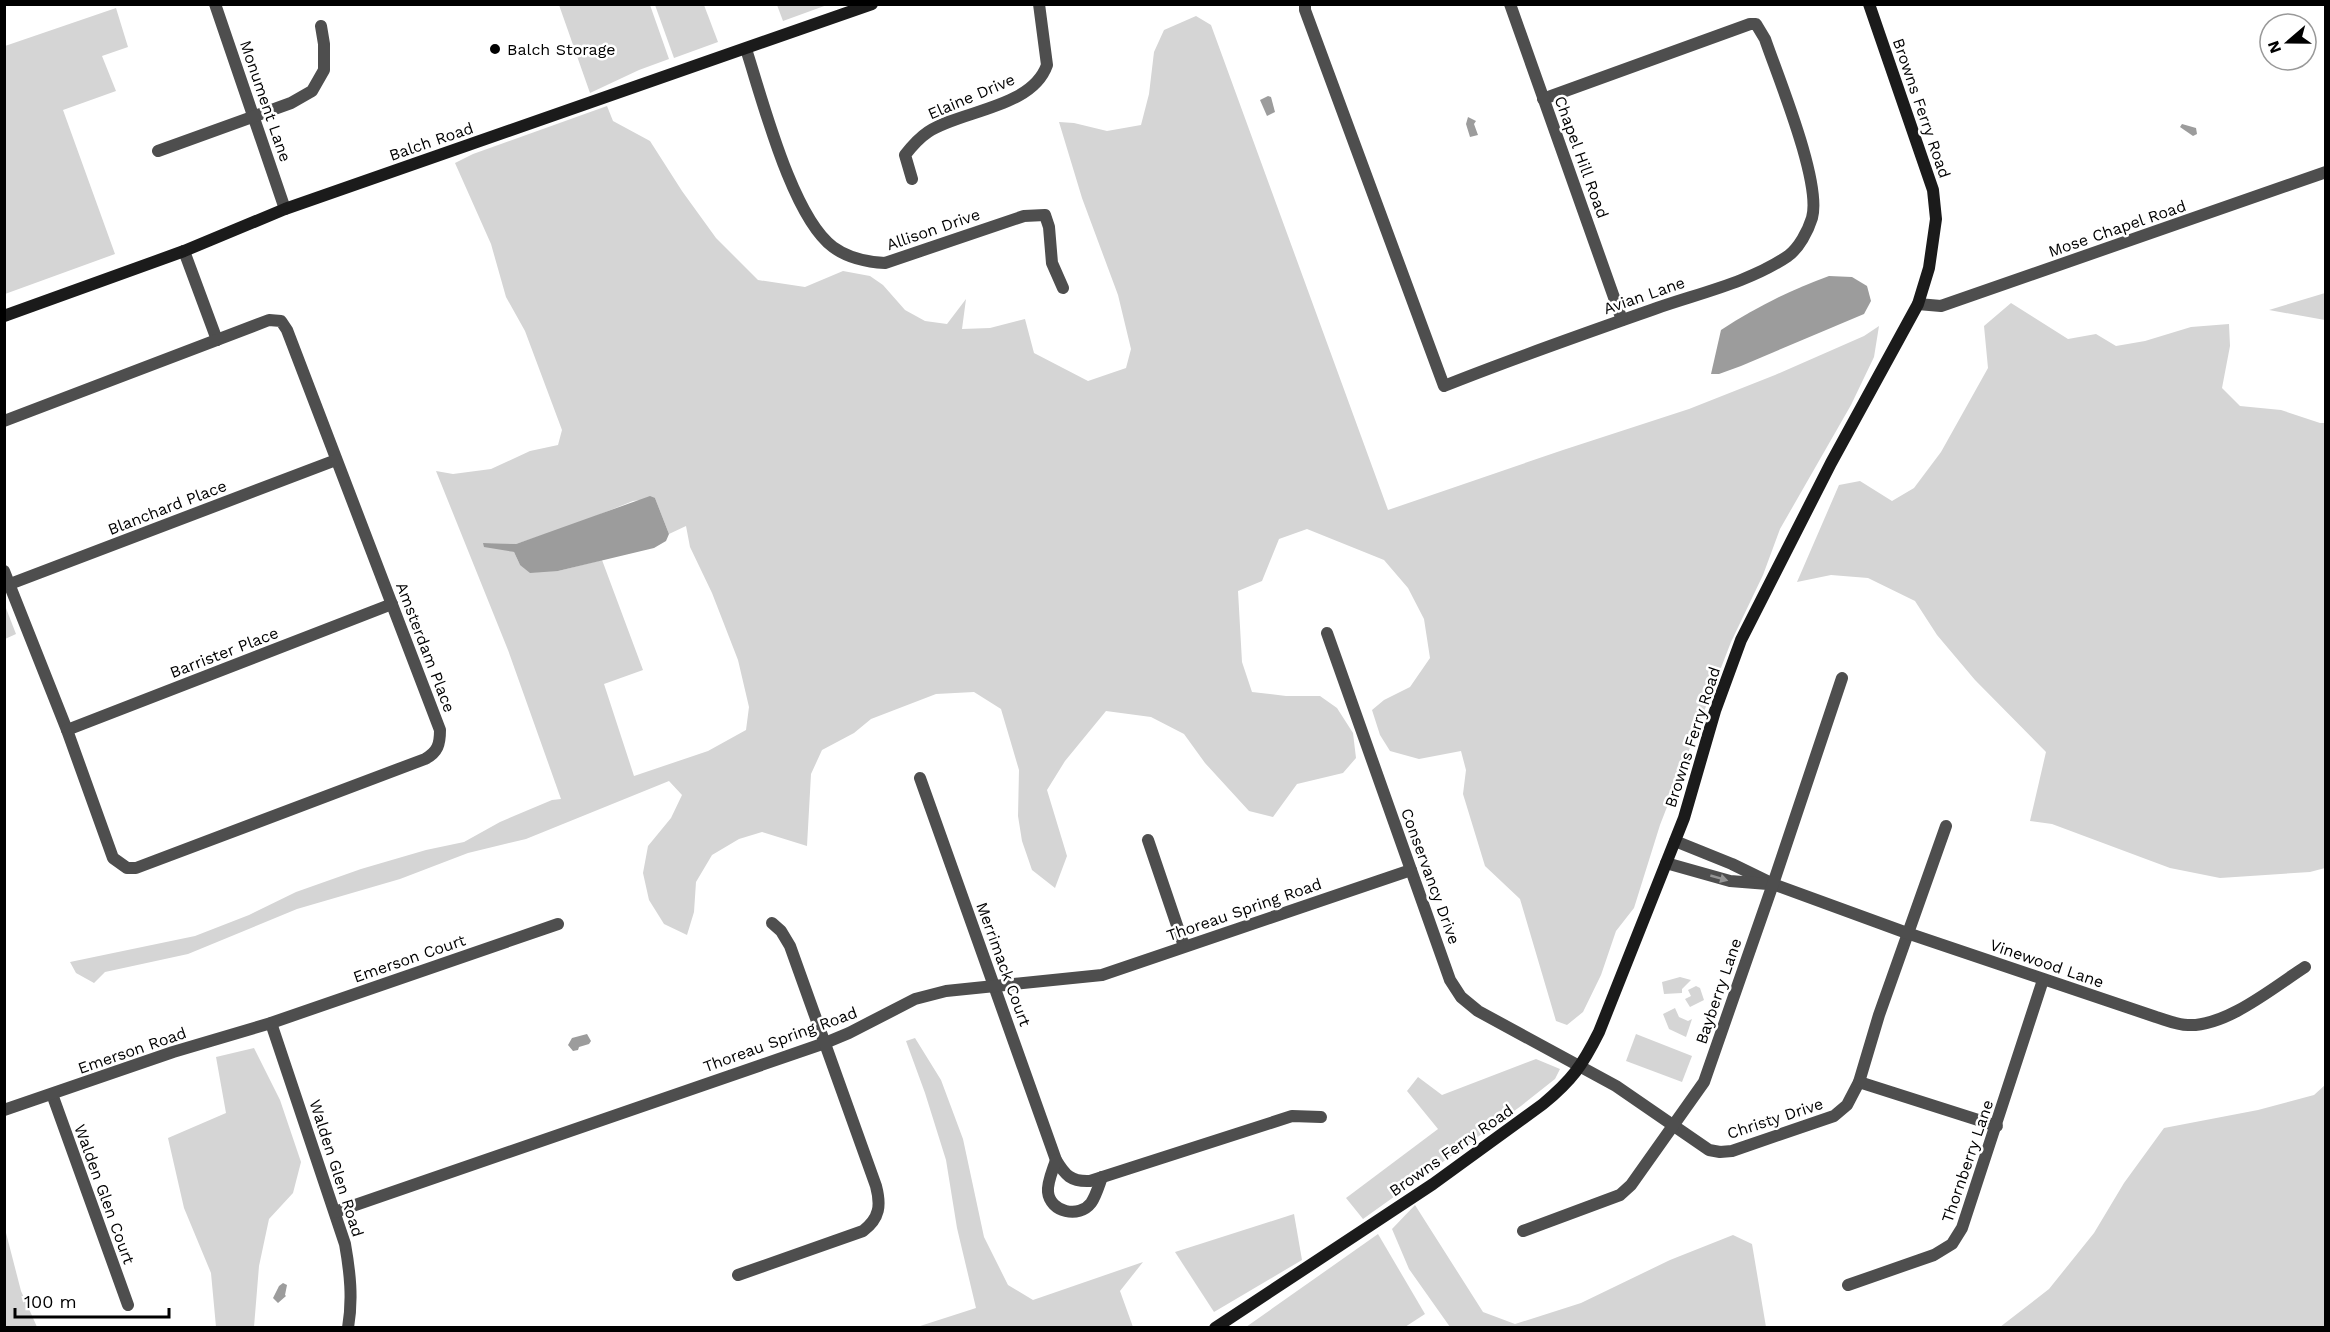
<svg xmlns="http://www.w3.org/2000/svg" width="2330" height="1332" font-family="'Work Sans',sans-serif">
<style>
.green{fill:#d5d5d5;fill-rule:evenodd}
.water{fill:#9c9c9c}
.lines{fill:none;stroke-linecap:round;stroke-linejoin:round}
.street{stroke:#4e4e4e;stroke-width:12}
.secondary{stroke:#1b1b1b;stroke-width:12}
.oneway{fill:#959595}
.poi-dot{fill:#000;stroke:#fff;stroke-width:2}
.labels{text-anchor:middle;stroke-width:5;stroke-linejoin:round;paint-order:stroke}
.poi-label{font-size:16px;fill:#000;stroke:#fff;text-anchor:start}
.street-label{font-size:16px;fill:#000;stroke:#fff}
</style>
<rect width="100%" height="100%" fill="#fff"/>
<g class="green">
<path d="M559,5h91l19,54 -30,11 -49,23z"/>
<path d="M655,5h49l14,37 -44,16z"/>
<path d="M777,5v-1l50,1 -44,16z"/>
<path d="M116,8l12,39 -26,9 14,35 -53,19 52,144 -110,40v-248z"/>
<path d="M1196,16l15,9 177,485 175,-60 126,-41 86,-34 89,-39 15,-10 -5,31 -23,48 -71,124 -17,46 -32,67 -71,183 -26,83 -18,23 -15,44 -18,37 -16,13 -11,-4 -36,-122 -35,-33 -22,-72 3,-24 -5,-19 -42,8 -29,-8 -10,-16 -8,-25 12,-10 26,-13 20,-29 -6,-39 -16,-31 -24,-28 -77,-31 -28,10 -17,42 -24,10 4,71 10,30 34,4h34l17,12 16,25 3,25 -13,15 -46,11 -24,33 -24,-6 -44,-48 -21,-29 -33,-17 -45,-6 -41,50 -18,29 20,66 -12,32 -23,-18 -10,-29 -4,-25 1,-46 -18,-61 -27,-17 -38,2 -65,25 -17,14 -32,17 -11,24 -4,72 -45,-14 -23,7 -27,16 -16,27 -2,30 -7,23 -23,-11 -15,-24 -6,-27 5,-27 23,-28 11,-23 -13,-14 -143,58 -58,14 -68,26 -103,30 -109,45 -83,18 -11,11 -18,-10 -6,-11 125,-26 54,-21 47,-23 65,-23 65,-19 38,-8 36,-20 52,-22 9,-1 -53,-149 -72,-179 17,3 38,-5 39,-18 28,-6 4,-15 -37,-99 -19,-34 -15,-53 -36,-81 18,-9 134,-48 6,15 37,20 32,50 34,47 42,42 47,7 38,-16 27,5 13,9 22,25 20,11 22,3 19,-25 -4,30 28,-1 35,-9 9,34 54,28 38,-13 5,-19 -13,-54 -36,-97 -23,-76 15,1 33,8 34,-6 8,-31 5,-42 10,-22zM655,498l14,36 17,-8 4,21 22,46 26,67 11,47 -3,23 -38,21 -74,25 -30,-92 39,-14 -41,-110 -44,11 -38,-6 -6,-13 -31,-9 33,1 60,-20 57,-23z"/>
<path d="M2325,293v27l-56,-10z"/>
<path d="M2011,303l57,36 28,-5 20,12 29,-5 46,-14 38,-3 1,22 -8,42 18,18 41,4 39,13h5v445l-15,4 -90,6 -50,-10 -118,-44 -22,-3 16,-69 -71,-72 -38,-45 -22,-34 -47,-23 -37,-3 -34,7 42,-97 21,-4 32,20 22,-13 27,-36 47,-84 -4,-42z"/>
<path d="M4,603l12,31 -11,5h-1z"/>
<path d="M1680,977l11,3 -9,9v4l-18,1 -2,-12z"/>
<path d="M1696,986l4,2 4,12 -14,7 -5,-8 6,-3 -3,-6z"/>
<path d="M1675,1008l4,9 9,4 4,-2 -6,18 -17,-8 -6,-15z"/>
<path d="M1636,1034l56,22 -10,26 -56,-21z"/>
<path d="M915,1038l26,42 22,59 21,98 24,48 25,15 110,-38 -23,29 13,36h-216l59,-19 -19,-80 -11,-68 -21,-67 -19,-52z"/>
<path d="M254,1048l26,52 21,62 -8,31 -24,26 -10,47 -5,61h-38l-5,-54 -27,-65 -16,-70 58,-25 -10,-56z"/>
<path d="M1536,1059l24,10 -5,10 -34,27 -158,113 -17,-21 92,-69 -31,-38 11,-14 24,18z"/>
<path d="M2325,1085v242h-325l49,-38 45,-56 30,-50 40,-55 94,-18 56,-15z"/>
<path d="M1415,1205l68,107 32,12 66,-21 89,-43 63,-25 19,9 14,83h-316l-41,-58 -17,-40z"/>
<path d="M1294,1214l8,46 -88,52 -39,-60z"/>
<path d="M5,1229l16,62 16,36h-32z"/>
<path d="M1378,1234l47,80 -20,13h-159z"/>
</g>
<g class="water">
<path d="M1268,96l3,1 4,15 -8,4 -7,-16z"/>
<path d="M1468,117l8,4 -2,3 4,11 -8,2 -4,-13z"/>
<path d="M2182,124l14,4 1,6 -4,2 -13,-9z"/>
<path d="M1829,276l23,1 15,9 4,15 -7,13 -123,52 -22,8h-8l10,-44c34,-22 69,-40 108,-54z"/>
<path d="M650,496l5,2 14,36 -3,7 -12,7 -96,23 -28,2 -10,-8 -6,-13 -30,-5 -1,-4 33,1z"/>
<path d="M587,1034l4,7 -2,3 -10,3 -1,3 -5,1 -5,-6 4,-7z"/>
<path d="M283,1283l4,2 -2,10 1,1 -8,7 -5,-5 6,-12z"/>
</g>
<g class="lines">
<g class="street">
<path d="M215,4l70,205"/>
<path d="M1305,4v6l139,376c70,-28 142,-53 213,-78 43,-15 93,-26 131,-52 11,-8 20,-25 24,-38 10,-35 -34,-141 -47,-179l-9,-15h-6l-207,75"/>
<path d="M1510,4l112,316"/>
<path d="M746,49c16,49 46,168 87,198 15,11 33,15 52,16l139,-47 21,-1 4,12 3,36 11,25"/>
<path d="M158,151l133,-48 21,-12 12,-21v-26l-3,-18"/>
<path d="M912,179l-7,-24c7,-9 14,-17 23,-23 34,-22 104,-24 119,-67l-8,-61"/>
<path d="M184,251l33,89"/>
<path d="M1918,304l23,2 385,-134"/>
<path d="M4,421l265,-101 12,1 6,9 153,400c0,14 -2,22 -15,29l-289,109h-9l-14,-10 -46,-128 -63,-159"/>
<path d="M10,584l326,-124"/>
<path d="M1327,633l123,347 11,17 17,14 138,75 93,64 11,2 12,-1 102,-35 13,-11 12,-23 20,-67 67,-189"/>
<path d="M67,730l325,-126"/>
<path d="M920,778l136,382c9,15 15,22 34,21l202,-65 29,1"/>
<path d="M1148,840l36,106"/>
<path d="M1675,841l57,23 41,20 134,49 249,84c10,3 21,8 32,8 38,2 86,-38 117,-58"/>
<path d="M1666,863l64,18 38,3"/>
<path d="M271,1023l74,221c5,28 8,55 3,84"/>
<path d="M1859,1082l138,44"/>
<path d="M52,1094l76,211"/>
<path d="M4,1110l169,-58 98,-29 287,-99"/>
<path d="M1056,1160c-3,10 -9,22 -8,32 2,20 31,27 43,11 5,-7 8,-18 11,-26"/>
<path d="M335,1212l490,-169 24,-10 66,-34 31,-8 156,-16 309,-105"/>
<path d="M1523,1231l97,-36 11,-10 73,-103 69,-198 69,-206"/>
<path d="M738,1275l125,-44c17,-13 18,-26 13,-45l-86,-240 -9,-15 -9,-8"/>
<path d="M1848,1285l86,-30 18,-11 10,-16 81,-248"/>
</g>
<g class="secondary">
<path d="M4,316l180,-65 101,-42 587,-205"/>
<path d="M1215,1328l218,-144 110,-80c29,-24 39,-38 56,-72l85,-214 31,-107 26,-71 90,-177 87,-159 11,-36 7,-49 -3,-29 -64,-186"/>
</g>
</g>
<defs><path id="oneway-solid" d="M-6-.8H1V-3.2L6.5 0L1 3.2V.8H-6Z" transform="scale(1.5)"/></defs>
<use class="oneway" href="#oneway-solid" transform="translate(1719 878) rotate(16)"/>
<circle class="poi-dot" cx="495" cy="49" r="6"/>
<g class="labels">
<g class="poi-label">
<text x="507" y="55">Balch Storage</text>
</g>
<g class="street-label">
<text transform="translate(971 96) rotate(-23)" y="6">Elaine Drive</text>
<text transform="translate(266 101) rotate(71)" y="6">Monument Lane</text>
<text transform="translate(1922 108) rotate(71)" y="6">Browns Ferry Road</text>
<text transform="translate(431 141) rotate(-19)" y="6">Balch Road</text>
<text transform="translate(1582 157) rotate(70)" y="6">Chapel Hill Road</text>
<text transform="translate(2117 228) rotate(-19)" y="6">Mose Chapel Road</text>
<text transform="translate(933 229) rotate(-19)" y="6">Allison Drive</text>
<text transform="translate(1644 295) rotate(-19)" y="6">Avian Lane</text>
<text transform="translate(167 507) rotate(-21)" y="6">Blanchard Place</text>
<text transform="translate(426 647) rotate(69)" y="6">Amsterdam Place</text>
<text transform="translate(224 652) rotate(-21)" y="6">Barrister Place</text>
<text transform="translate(1692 737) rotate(-72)" y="6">Browns Ferry Road</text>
<text transform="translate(1431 876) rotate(70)" y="6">Conservancy Drive</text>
<text transform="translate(1244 909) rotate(-19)" y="6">Thoreau Spring Road</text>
<text transform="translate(409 958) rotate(-19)" y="6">Emerson Court</text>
<text transform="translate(2047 963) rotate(19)" y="6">Vinewood Lane</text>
<text transform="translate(1004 964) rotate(70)" y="6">Merrimack Court</text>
<text transform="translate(1718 991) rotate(-71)" y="6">Bayberry Lane</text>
<text transform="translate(780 1039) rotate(-20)" y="6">Thoreau Spring Road</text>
<text transform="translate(132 1050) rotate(-19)" y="6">Emerson Road</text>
<text transform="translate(1775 1118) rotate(-18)" y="6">Christy Drive</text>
<text transform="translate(1451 1150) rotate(-35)" y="6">Browns Ferry Road</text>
<text transform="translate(1967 1161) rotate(-71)" y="6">Thornberry Lane</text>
<text transform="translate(337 1168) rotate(72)" y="6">Walden Glen Road</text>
<text transform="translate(105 1194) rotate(70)" y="6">Walden Glen Court</text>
</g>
</g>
<rect width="2330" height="1332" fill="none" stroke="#000000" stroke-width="12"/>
<g transform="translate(2288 42) rotate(250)"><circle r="28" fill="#ffffff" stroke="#999999" stroke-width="1.5"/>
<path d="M0-4.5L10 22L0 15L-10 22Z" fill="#000000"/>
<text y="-9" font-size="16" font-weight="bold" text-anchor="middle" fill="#000000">N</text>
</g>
<path d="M15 1308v9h154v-9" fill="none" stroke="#000000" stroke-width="3"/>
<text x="24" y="1308" font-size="18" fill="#000000" stroke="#ffffff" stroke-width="4.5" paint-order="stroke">100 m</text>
</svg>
